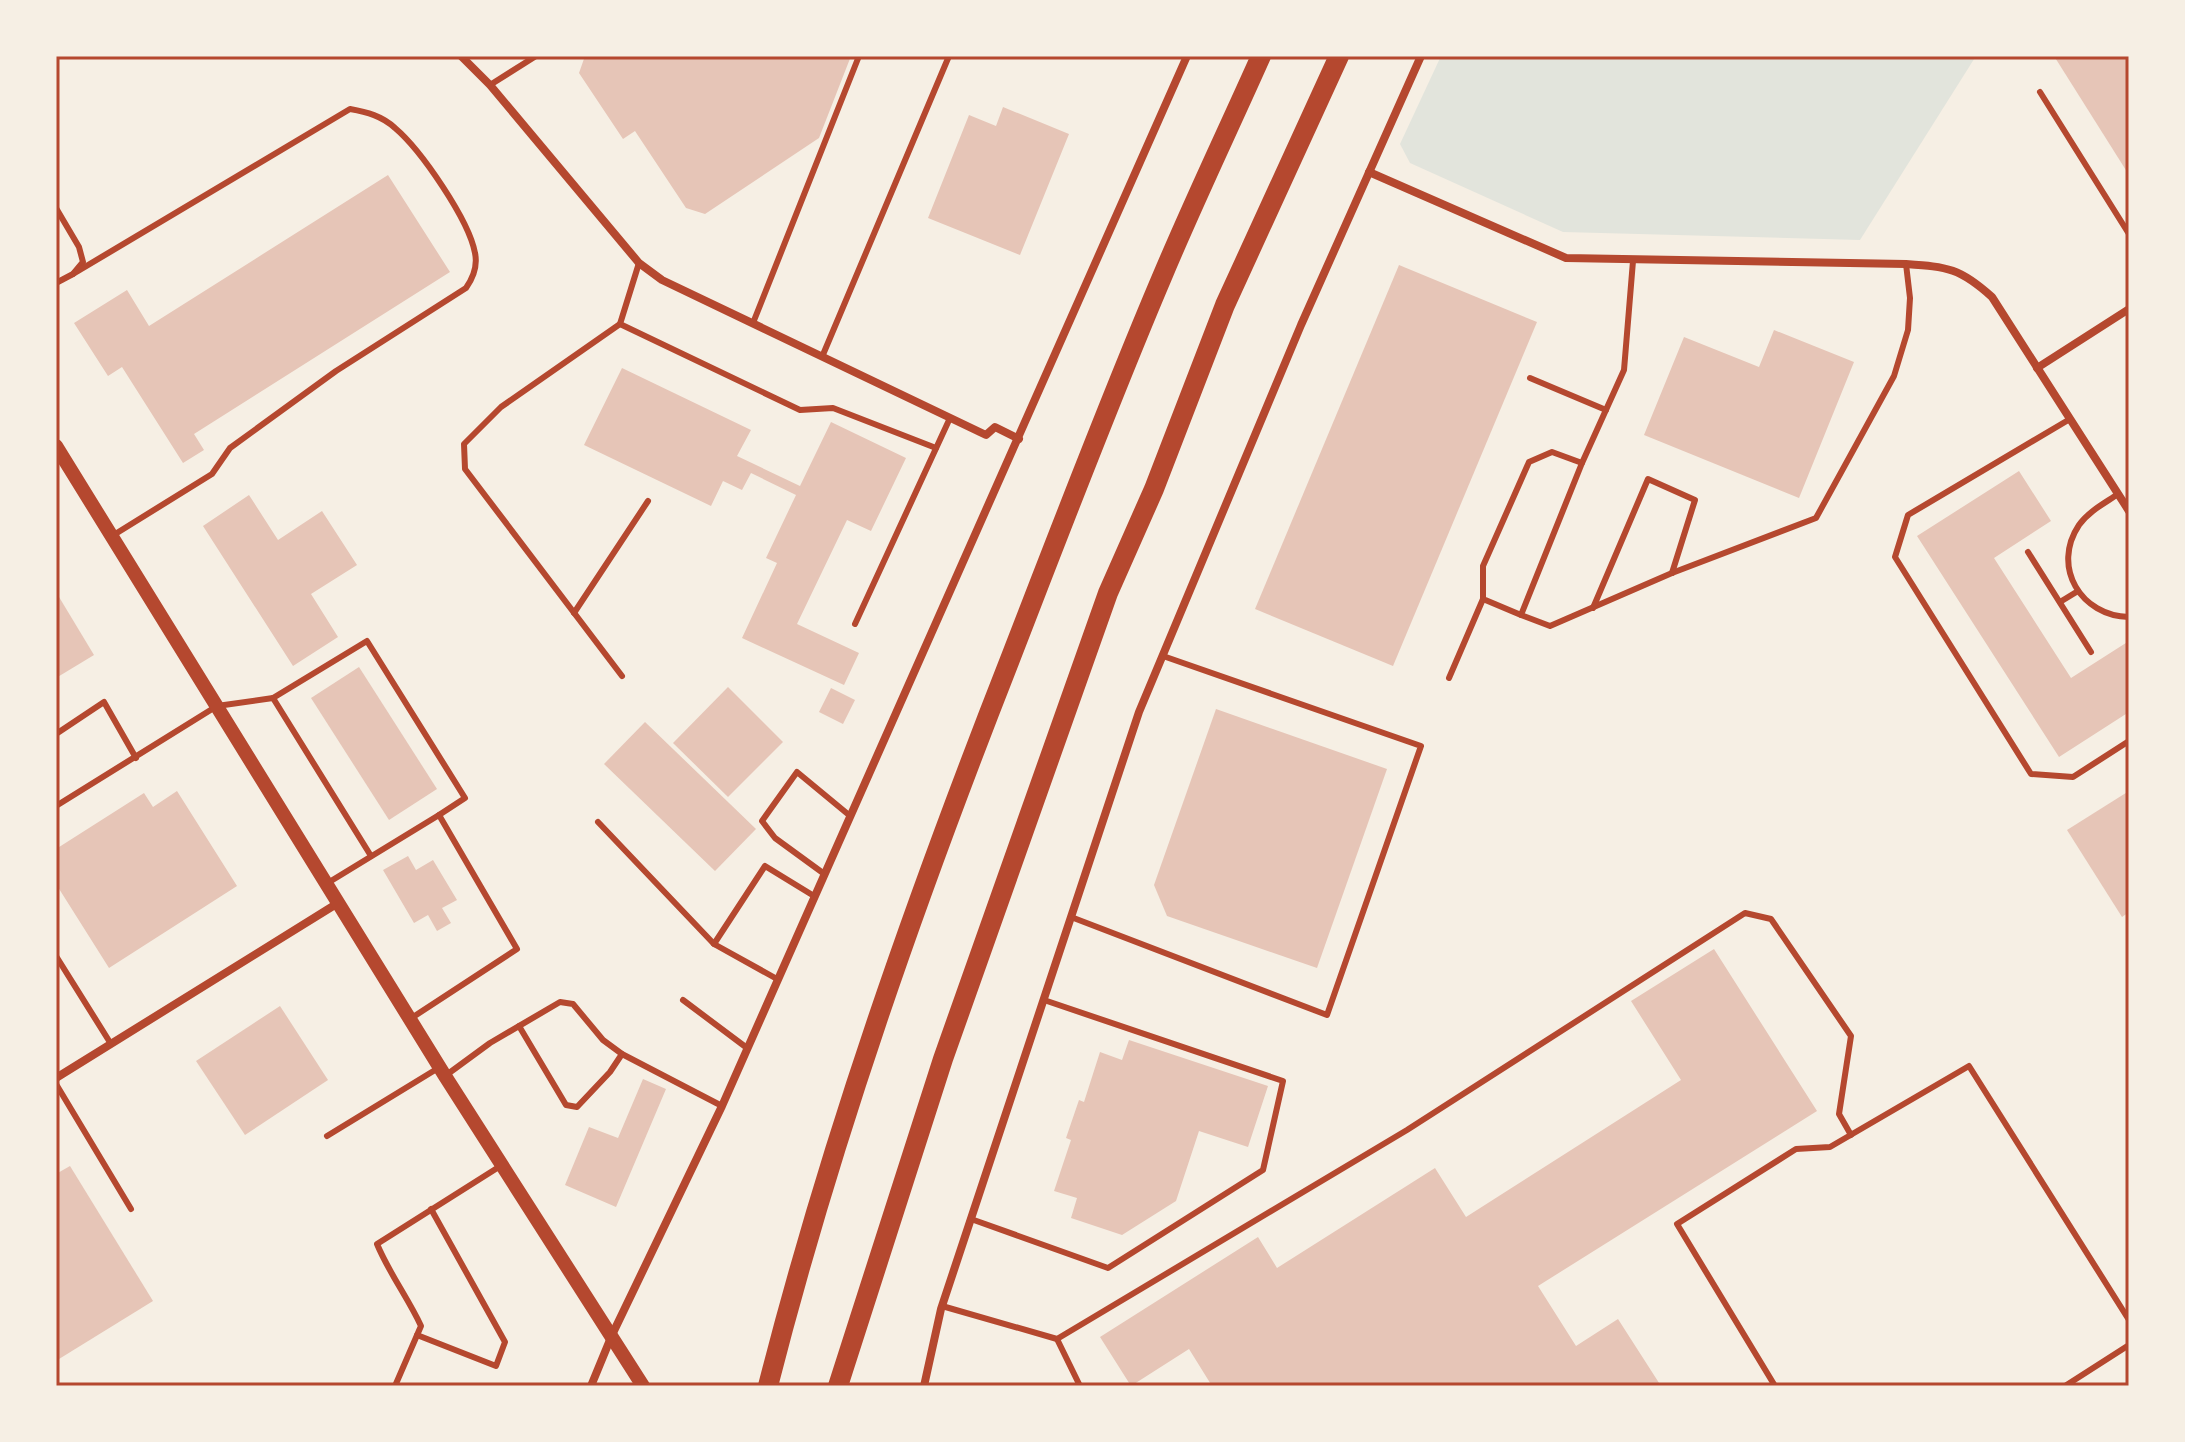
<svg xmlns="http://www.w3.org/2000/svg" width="2185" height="1442" font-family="Helvetica,sans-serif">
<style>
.green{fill:#e2e4dc}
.building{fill:#e6c5b7}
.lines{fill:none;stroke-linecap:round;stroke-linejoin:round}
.service{stroke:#b5482f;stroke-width:6}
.minor{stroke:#b5482f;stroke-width:8}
.tertiary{stroke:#b5482f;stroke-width:14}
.motorway{stroke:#b5482f;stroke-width:20}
.neatline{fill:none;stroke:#b5482f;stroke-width:3}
</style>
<rect width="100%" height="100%" fill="#f6efe4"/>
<path class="green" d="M1441,56h535l-116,184 -297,-8 -153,-69 -10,-19z"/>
<g class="building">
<path d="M585,56h266l-32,82 -114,76 -19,-6 -51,-77 -12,8 -44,-66z"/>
<path d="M2054,56h75v119z"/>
<path d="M1003,107l66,27 -49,121 -92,-37 41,-103 27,11z"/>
<path d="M388,175l62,97 -256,162 10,16 -21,13 -61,-96 -14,9 -34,-53 53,-33 22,36z"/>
<path d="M1399,265l138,57 -144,344 -138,-57z"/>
<path d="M1774,330l80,32 -55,136 -155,-63 40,-98 75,30z"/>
<path d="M622,368l129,62 -14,26 63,30 31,-64 75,36 -35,73 -24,-11 -50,104 62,29 -15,32 -102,-47 35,-75 -11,-5 30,-63 -45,-22 -9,17 -19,-9 -12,25 -127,-61z"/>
<path d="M2019,471l32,50 -57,37 77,120 58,-37v71l-70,45 -142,-221z"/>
<path d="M249,495l29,45 44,-29 35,54 -46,29 27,43 -45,29 -90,-140z"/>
<path d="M56,592l38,63 -38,23z"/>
<path d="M359,667l78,122 -48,31 -78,-122z"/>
<path d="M728,687l55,55 -55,55 -55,-54z"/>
<path d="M831,688l24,12 -12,24 -24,-12z"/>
<path d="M1216,709l171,60 -70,199 -150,-52 -13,-31z"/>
<path d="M645,722l111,107 -41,42 -111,-107z"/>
<path d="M177,791l60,95 -128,82 -53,-84v-35l88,-56 9,14z"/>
<path d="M2129,791v121l-7,5 -55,-87z"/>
<path d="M408,856l8,14 17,-10 24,40 -15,8 9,15 -14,8 -9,-16 -14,8 -31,-53z"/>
<path d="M1714,949l103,162 -279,175 38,60 42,-27 43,67h-449l-23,-37 -58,37 -31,-49 158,-100 19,31 158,-100 31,49 215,-137 -50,-79z"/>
<path d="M280,1006l48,74 -83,55 -49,-74z"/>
<path d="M1129,1040l139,46 -20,61 -49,-16 -23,70 -54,34 -51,-17 6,-20 -23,-7 17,-51 -5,-2 13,-38 5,2 16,-50 22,8z"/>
<path d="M643,1079l23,10 -50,118 -51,-22 24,-58 29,11z"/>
<path d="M70,1166l83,135 -94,58 -3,-5v-180z"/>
</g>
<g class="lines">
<g class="service">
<path d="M490,85l46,-29"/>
<path d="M2040,92l89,142"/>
<path d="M56,208l23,39 4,15 -10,12 -17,9"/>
<path d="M1633,261l-9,109 -42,93 -61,152 29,11 122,-53 144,-55 78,-142 14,-46 2,-32 -4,-34"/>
<path d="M639,263l-19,61 180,86 33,-2 103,40"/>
<path d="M73,274l277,-165c17,3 32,7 45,19 26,22 74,92 80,125 3,14 -2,25 -9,35l-130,83 -106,77 -18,26 -100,62"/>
<path d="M753,323l106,-267"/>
<path d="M620,324l-119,83 -37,37 1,25 157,207"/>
<path d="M822,357l127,-301"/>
<path d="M1530,378l76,32"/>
<path d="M2070,419l-162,96 -13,42 136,217 42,3 56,-36"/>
<path d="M2118,494c-13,9 -29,17 -39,31 -28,42 2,91 50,92"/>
<path d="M2028,552l63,100"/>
<path d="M2060,602l18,-11"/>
<path d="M1593,608l55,-129 47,21 -23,73"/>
<path d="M574,613l74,-112"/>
<path d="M1521,615l-38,-16v-33l46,-104 23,-10 30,11"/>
<path d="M855,624l95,-206"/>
<path d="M1449,678l34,-79"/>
<path d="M56,734l48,-32 32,56"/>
<path d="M56,806l161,-100 56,-8"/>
<path d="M598,822l116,122 63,35"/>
<path d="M371,856l-98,-158 94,-57 98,157 -26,17"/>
<path d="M823,873l-48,-35 -13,-17 35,-49 52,43"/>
<path d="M326,884l113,-69 78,134 -107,70"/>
<path d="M1071,917l256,98 94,-269 -258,-90"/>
<path d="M714,944l51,-78 49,30"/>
<path d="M56,956l55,88"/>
<path d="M683,1000l64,48"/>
<path d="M519,1026l47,79 11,2 33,-35 12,-18"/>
<path d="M445,1076l45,-33 70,-41 13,2 30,36 19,14 100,52"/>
<path d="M56,1084l75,125"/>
<path d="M327,1136l113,-69"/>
<path d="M971,1219l137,49 155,-98 20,-89 -239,-81"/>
<path d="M942,1306l115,33 350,-209 338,-217 26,6 80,117 -12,78 12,21"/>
<path d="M417,1335l79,31 9,-24 -74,-133"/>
<path d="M1057,1339l23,47"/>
<path d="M395,1386l26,-60c-13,-28 -32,-53 -44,-82l125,-79"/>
<path d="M1775,1386l-98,-162 119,-75 34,-2 139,-81 160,254"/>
<path d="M2065,1386l64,-41"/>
</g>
<g class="minor">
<path d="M461,56l29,29 149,178 23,17 324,155 9,-8 24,12"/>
<path d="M1369,172l197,86 340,6c42,3 54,4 86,33l137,214"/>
<path d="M2037,368l92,-59"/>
<path d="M56,1078l282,-175"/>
<path d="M591,1386l21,-51 110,-229 465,-1050"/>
<path d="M924,1386l17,-77 198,-597 162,-387 120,-269"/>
</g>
<path class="tertiary" d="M56,446l389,630 198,310"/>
<g class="motorway">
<path d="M768,1386c63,-247 148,-487 241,-724 50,-129 99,-258 153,-385 31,-74 66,-147 99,-221"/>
<path d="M838,1386l105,-327 165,-466 46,-104 71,-184 114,-249"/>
</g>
</g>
<rect width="2185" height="1442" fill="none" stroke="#f6efe4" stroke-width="116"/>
<rect x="58" y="58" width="2069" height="1326" class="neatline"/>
</svg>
